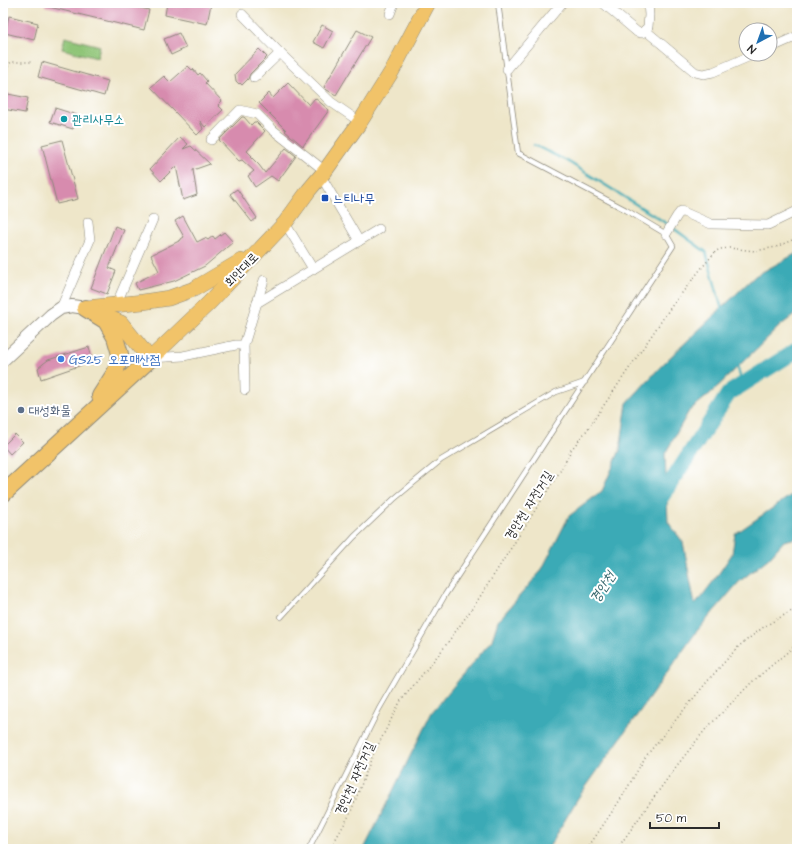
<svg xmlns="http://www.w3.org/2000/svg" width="800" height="852" font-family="'Architects Daughter','Poor Story',sans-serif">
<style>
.green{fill:#8fc577;stroke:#5d7851}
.water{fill:#3aaab6;stroke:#326a70}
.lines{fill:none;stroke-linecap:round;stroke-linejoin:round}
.stream{stroke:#3aaab6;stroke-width:2.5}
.river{stroke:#3aaab6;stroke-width:16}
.building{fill:#d78bae}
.service-casing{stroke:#8c887a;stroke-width:6}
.minor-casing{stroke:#8c887a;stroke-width:10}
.tertiary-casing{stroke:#8c887a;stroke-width:14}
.primary-casing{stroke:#8c887a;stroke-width:16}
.trunk-casing{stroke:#8c887a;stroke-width:18}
.path{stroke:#8c887a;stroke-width:1.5;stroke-dasharray:1 3;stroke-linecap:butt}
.service{stroke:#fff;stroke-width:4.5}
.minor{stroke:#fff;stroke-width:9}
.tertiary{stroke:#fff;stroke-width:12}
.primary{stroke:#f1c369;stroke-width:15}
.trunk{stroke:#f1c369;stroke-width:16}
.culture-dot{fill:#0f9aa8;stroke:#fff;stroke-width:1.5}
.transit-dot{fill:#1a4fb4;stroke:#fff;stroke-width:1.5}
.shop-dot{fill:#3f7fe0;stroke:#fff;stroke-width:1.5}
.service-dot{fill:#5c6f8a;stroke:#fff;stroke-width:1.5}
.labels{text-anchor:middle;stroke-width:4;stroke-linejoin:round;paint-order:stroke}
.culture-label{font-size:13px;fill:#0d838f;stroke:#fff;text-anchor:start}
.transit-label{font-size:13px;fill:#164399;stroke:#fff;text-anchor:start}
.street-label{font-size:13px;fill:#2b2b2b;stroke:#fff}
.shop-label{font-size:13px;fill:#366cbe;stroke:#fff;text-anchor:start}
.service-label{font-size:13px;fill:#4e5e75;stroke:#fff;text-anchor:start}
.water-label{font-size:14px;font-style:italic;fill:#32646a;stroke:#fff}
</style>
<rect width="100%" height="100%" fill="#fff"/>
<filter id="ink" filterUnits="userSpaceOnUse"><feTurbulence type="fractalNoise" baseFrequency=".025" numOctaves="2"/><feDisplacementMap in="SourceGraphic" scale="8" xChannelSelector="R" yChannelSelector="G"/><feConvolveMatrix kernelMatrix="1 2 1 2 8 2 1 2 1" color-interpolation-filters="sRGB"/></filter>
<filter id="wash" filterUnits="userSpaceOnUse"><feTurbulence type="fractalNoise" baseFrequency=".012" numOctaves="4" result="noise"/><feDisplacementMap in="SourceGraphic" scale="16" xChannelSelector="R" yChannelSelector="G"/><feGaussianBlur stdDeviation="0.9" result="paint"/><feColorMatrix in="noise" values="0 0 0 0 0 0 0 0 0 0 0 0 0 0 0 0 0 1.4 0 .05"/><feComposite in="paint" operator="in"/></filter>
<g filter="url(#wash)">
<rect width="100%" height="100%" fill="#eee6c9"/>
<path class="green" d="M65,37l35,9 -3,12 -35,-9z"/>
<path class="water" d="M797,253v60l-16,12 -70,68 -22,18 -24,43 3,68 15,20 12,63 20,-26 17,-25 3,-20 62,-43v47l-13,3 -15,17 -30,24 -42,49 -119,167 -30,51h-184l68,-137 60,-72 6,-19 43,-50 28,-55 33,-25 18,-41 7,-47 35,-38 93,-89z"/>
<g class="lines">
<g class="stream">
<path d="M534,145l33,16 102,64"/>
<path d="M673,228l33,24 16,58"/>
<path d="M737,365l5,18"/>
</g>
<path class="river" d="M655,507l74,-114 68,-43"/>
</g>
<g id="blocks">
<g class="building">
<path d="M45,3h75l29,7 -5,20 -99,-24z"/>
<path d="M167,3h39l5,1 -4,20 -42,-9z"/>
<path d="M9,16l29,7 -4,17 -29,-7z"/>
<path d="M322,25l11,6 -9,17 -11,-6z"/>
<path d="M357,30l14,7 -35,58 -9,-5 -3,-3z"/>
<path d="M179,33l7,15 -15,7 -7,-16z"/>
<path d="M259,49l8,8 -17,17 -2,5 -6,6 -2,-2 -1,1 -3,-3 -1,-7z"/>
<path d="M42,62l66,19 -4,15 -66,-19z"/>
<path d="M188,66l4,4 1,-1 5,6 2,-2 7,8 -2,2 17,18 -4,4 5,5 -18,17 -5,-6 3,8 -6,6 -46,-48 13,-11 6,6z"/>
<path d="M288,83l21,22 6,-7 14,12 -26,36 -18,-15 1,-1 -27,-27 10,-10 4,5z"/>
<path d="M3,93l25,5 -3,15 -22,-4z"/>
<path d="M55,108l22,7 -4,14 -23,-7z"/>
<path d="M242,117h2l7,8 3,-3h2l9,9 -18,20 5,5 -1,1 8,8 6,8 21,-25 10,8 -18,25 -7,-5 -16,11 -7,-11 6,-5 -12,-11 -3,1 -20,-21z"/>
<path d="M180,137l8,7 -5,5 8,-3 19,18 -17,6 4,25 -14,5 -7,-34 -15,15 -11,-12z"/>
<path d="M62,140l16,59 -21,5 -15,-59z"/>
<path d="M237,189l20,29 -5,4 -22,-28z"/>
<path d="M183,216l14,26 8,-4 3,2 5,-4 2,3 9,-7 9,10 -28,24 -31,15 -36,9 -3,-7 24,-12 -8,-16 30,-15v-1l3,-2 -9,-16z"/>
<path d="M115,226l9,4 -15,38 7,3 -9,23 -16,-6z"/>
<path d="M89,347l4,14 -52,18 -3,-11 10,-8z"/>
<path d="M15,434l8,8 -13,12 -7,-8z"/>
</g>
</g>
</g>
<g filter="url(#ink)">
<use href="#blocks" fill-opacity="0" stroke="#8c887a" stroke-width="1"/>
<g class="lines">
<g class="service-casing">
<g id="service">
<path d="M281,617l73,-80 40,-38 47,-39 115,-68 29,-10"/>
<path d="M309,849l70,-140 66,-114 228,-349 -7,-12 -40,-24 -108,-57 -20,-150"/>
</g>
</g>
<g class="minor-casing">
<g id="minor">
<path d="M603,3l34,29 5,1 6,-6 1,-12 -1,-12"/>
<path d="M242,14l38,39 51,49 29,20"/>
<path d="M390,14l4,-11"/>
<path d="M645,30l50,42 8,2 10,-2 42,-18"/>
<path d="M770,48l25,-11"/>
<path d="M507,69l55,-66"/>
<path d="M254,78l26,-25"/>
<path d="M211,140l29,-30 17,4 16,16 52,41"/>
<path d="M321,176l38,65"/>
<path d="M285,223l28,46"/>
<path d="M666,234l11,-18 4,-5 30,13 57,1 29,-14"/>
<path d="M257,303l122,-74"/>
<path d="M116,305l37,-86"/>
<path d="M61,308l29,-68 -2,-18"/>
<path d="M244,345l20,-65"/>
<path d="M151,358l32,-2 53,-11h8l1,45"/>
</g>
</g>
<g class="tertiary-casing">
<path id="tertiary" d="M3,360l48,-45 10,-7 11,-2 13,2"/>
</g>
<g class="primary-casing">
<g id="primary">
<path d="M86,308l57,-6 26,-4 25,-9 47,-28"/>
<path d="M97,313l24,10 29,36 59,-56 76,-80 24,-33 16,-19 35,-49 32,-51 36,-68"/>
</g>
</g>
<g class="trunk-casing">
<g id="trunk">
<path d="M85,308l21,13 9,16 5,17 -4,17 -16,25"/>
<path d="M3,494l147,-135"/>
</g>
</g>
<g class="path">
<path d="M3,73l8,-11h21"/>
<path d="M330,849l20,-35 22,-57 28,-55 43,-53 33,-46 88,-138 7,-15 16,-20 84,-123 29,-37 16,-19 5,-2 8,-1 26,3 21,-4 21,-9"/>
<path d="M587,849l35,-52 24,-41 65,-79 28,-31 26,-20 32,-18"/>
<path d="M617,849l58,-81 30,-38 47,-48 45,-38"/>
</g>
<use href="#service" class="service"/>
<use href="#minor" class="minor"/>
<use href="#tertiary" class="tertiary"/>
<use href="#primary" class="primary"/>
<use href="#trunk" class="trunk"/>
</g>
</g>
<circle class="culture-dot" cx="64" cy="119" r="4"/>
<rect class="transit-dot" x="321" y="194" width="8" height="8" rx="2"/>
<circle class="shop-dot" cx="61" cy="359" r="4"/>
<circle class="service-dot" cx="21" cy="410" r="4"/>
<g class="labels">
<g class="culture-label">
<text x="72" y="124">관리사무소</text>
</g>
<g class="transit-label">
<text x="333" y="203">느티나무</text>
</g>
<g class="street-label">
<text transform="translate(241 269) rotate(-46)" y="5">회안대로</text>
<text transform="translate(528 505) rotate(-58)" y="5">경안천 자전거길</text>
<text transform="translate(354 778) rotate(-66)" y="5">경안천 자전거길</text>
</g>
<g class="shop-label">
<text x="69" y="364">GS25 오포매산점</text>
</g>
<g class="service-label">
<text x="29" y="415">대성화물</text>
</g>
<g class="water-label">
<text transform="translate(602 587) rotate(-57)" y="5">경안천</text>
</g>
</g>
<rect width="800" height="852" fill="none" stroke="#fff" stroke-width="16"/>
<g transform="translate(758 42) rotate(221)"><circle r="19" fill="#ffffff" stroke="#aaaaaa"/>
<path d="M0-3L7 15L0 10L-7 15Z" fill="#1f6fb2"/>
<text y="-6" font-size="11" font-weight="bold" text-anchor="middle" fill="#2b2b2b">N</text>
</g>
<path d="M650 822v6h69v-6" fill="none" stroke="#2b2b2b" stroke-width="2"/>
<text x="656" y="822" font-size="12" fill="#2b2b2b" stroke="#ffffff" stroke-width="3" paint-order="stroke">50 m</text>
</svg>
